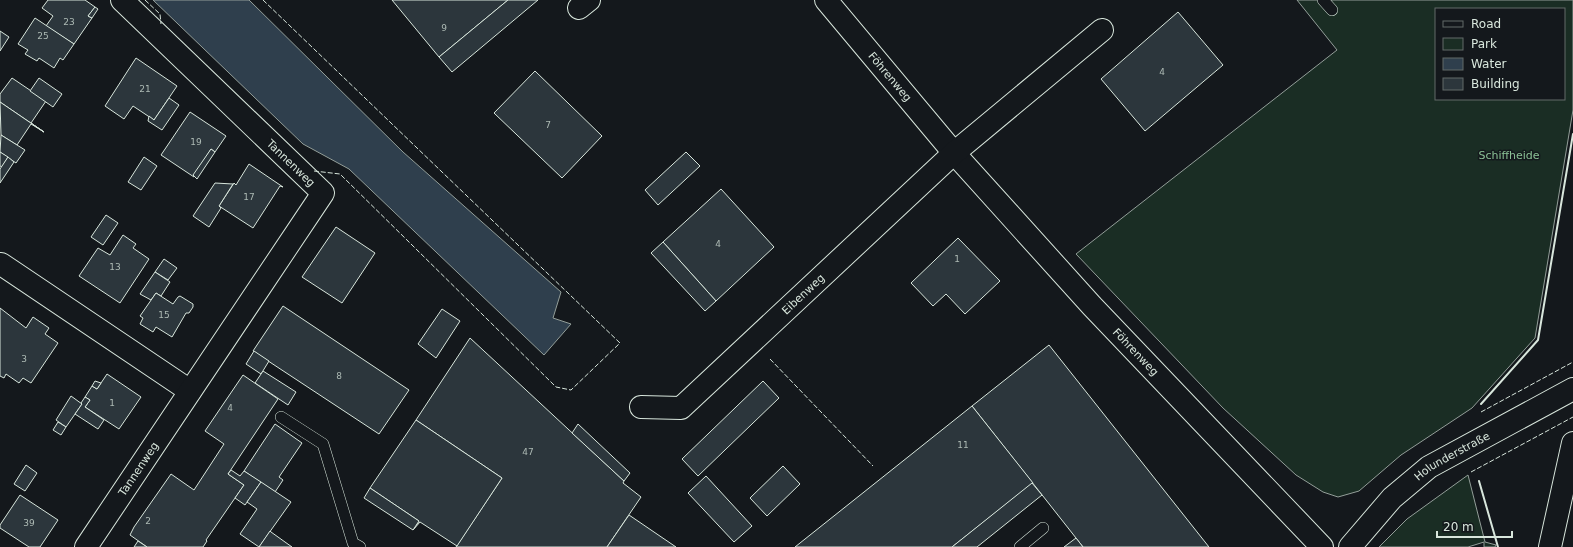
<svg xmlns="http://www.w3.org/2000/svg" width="1573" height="547" font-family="'DejaVu Sans',sans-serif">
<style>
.green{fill:#1a2d24;stroke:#939e99;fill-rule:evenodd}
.water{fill:#2f3f4d;stroke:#939e99}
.building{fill:#2c363c;stroke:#d8e6dc}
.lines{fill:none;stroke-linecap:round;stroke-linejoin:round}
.service-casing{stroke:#d8e6dc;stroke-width:12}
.minor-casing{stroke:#d8e6dc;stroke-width:24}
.motorway-casing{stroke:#d8e6dc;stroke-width:24}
.service{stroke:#14181c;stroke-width:11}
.minor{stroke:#14181c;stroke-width:22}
.motorway{stroke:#14181c;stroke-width:22}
.fence{stroke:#d8e6dc;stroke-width:1;stroke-dasharray:5 2;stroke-linecap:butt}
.wall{stroke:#d8e6dc;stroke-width:2}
.labels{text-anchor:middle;stroke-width:3;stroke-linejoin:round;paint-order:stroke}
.number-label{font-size:9px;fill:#adbab4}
.street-label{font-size:11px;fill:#d8e6dc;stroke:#14181c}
.park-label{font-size:11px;fill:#8ac095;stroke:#14181c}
</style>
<rect width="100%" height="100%" fill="#14181c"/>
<g class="green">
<path d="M1297,0h276v110l-38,228 -63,70 -71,47 -42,36 -21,6 -15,-5 -27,-17 -73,-67 -147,-154 261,-204zM1436,9h128v90h-128z"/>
<path d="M1468,475l17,67 11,3 -1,2h-11v-5l-16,5h-89l28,-28z"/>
</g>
<path class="water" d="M153,0h96l154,152 158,140 -8,26 18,6 -27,31 -195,-186 -46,-25z"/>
<g class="building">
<path d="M48,0h37l10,7 -7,9 4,2 -18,26 -28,-18 7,-10 -11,-8z"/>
<path d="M392,0h116l-69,57z"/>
<path d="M508,0h30l-86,72 -13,-15z"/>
<path d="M95,7l3,2 -6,9 -4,-2z"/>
<path d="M1178,12l45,53 -78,66 -44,-52z"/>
<path d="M35,18l39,26 -11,16 -3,-2 -6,10 -15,-10 -2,3 -12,-7 3,-4 -10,-6z"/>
<path d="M0,31l9,6 -9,14z"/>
<path d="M136,58l41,28 -23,34 -21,-14 -9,13 -19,-13z"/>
<path d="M535,71l67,65 -40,42 -68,-65z"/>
<path d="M12,78l34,23 -15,22 13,9 -44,-30v-8z"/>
<path d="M39,78l23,16 -9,13 -23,-16z"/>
<path d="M169,98l10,7 -17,25 -14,-9 1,-5 5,4z"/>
<path d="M0,102l44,30 -13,-8 -14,21 -16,-10z"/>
<path d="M190,112l36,24 -11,16 -4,-3 -17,28 -33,-22z"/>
<path d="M1,135l24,15 -9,13 -16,-11z"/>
<path d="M211,149l4,3 -18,27 -4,-4z"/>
<path d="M0,152l8,5 -6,10 -2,-1z"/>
<path d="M686,152l14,14 -42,39 -13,-15z"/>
<path d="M8,157l6,5 -14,21v-14z"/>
<path d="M144,157l13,9 -16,24 -13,-8z"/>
<path d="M249,164l34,23 -3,-1 -27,42 -34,-22 15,-23 2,2z"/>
<path d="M215,183l18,1 -14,22 2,2 -12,19 -16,-11z"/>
<path d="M721,189l53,58 -58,54 -53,-59z"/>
<path d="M106,215l12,8 -15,22 -12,-8z"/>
<path d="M336,227l39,26 -33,50 -40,-26z"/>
<path d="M123,235l13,9 -3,4 16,11 -29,44 -41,-27 19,-28 12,7z"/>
<path d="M958,238l42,43 -35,33 -19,-20 -13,12 -22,-23z"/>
<path d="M663,242l53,59 -11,10 -54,-58z"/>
<path d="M164,259l13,9 -9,12 -13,-8z"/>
<path d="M155,272l15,10 -9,14 -5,-3 -5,7 -11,-6z"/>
<path d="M156,293l17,11 5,-7 2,-1 13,8v3l-4,6h-3l-14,24 -16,-10 -3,5 -13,-8 3,-6 -3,-2z"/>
<path d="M283,306l126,84 -30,44 -126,-83z"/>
<path d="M0,308l26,20 7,-11 16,11 -4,6 13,9 -27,40 -8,-5 -4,5 -13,-9 -2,4 -4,-2z"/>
<path d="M442,309l18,12 -24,37 -18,-14z"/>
<path d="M470,338l154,143 -1,2 18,14 -34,50h-151l46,-69 -86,-58z"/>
<path d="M1049,345l160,202h-126l-7,-9 -104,-132z"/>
<path d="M254,351l15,10 -8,13 -15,-10z"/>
<path d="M263,371l33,21 -8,13 -33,-22z"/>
<path d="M107,374l34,23 -22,32 -34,-22 5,-7 -5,-3 7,-11 5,3z"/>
<path d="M243,375l35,24 -50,75 16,11 -38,55 1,1 -4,6h-56l-17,-12 4,-8 37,-53 23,16 30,-46 -19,-13z"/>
<path d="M95,381l6,2 -4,6 -5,-3z"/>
<path d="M763,381l16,17 -81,78 -16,-17z"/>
<path d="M71,396l11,8 -16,23 -10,-7z"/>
<path d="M85,397l5,3 -5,7 19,13 -6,9 -23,-15 7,-10 -1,-1z"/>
<path d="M972,406l61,77 -81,64h-157z"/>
<path d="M416,420l86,58 -45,68 -37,-24 -7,8 6,-9 -49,-33z"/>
<path d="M58,422l8,5 -5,8 -8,-5z"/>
<path d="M275,424l27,19 -23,34 4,3 -8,12 -31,-21z"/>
<path d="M578,424l52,49 -6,8 -52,-48z"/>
<path d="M26,465l11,8 -12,18 -11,-7z"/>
<path d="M783,466l17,18 -33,32 -17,-18z"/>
<path d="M231,470l9,6 4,-5 17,11 -16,23 -10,-7 9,-13 -16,-11z"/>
<path d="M706,476l46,50 -18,16 -46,-49z"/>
<path d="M261,482l30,20 -32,45 -19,-13 17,-25 -10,-7z"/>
<path d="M1032,483l10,12 -65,52h-25z"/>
<path d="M370,488l49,33 -6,9 -49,-32z"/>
<path d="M20,495l38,25 -18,27h-11l-29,-19v-3z"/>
<path d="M629,515l47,32h-69z"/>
<path d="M270,531l1,1 21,15h-33z"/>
<path d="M1076,538l7,9h-19z"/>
<path d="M138,541l9,6h-13z"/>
</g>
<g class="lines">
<g class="service-casing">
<g id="service">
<path d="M1323,0l9,10"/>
<path d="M281,417l42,27 30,99 7,4"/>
<path d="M1020,547l23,-19"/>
</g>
</g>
<g class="minor-casing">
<g id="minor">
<path id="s1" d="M826,0l128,153 138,153 230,241"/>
<path d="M579,8l10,-8"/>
<path d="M1,264l189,127"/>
<path id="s2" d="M641,407l40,1 273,-255 148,-123"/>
<path id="s3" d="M86,547l237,-354 -201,-193"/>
<path id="s4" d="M1350,547l42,-49 37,-31 144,-78"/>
</g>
</g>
<g class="motorway-casing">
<path id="motorway" d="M1550,547l23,-104"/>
</g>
<use href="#service" class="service"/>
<use href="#minor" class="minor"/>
<use href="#motorway" class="motorway"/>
<g class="fence">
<path d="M145,0l15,14 1,10"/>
<path d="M263,0l357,343 -49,47 -15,-3 -216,-213 -26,-3"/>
<path d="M770,359l103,107"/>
<path d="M1481,412l92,-50"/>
<path d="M1471,472l102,-55"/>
</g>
<g class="wall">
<path d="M1481,404l57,-64 35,-206"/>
<path d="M1479,481l19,66"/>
</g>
</g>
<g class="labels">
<g class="number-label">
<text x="69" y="25">23</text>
<text x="444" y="31">9</text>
<text x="43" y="39">25</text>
<text x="1162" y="75">4</text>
<text x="145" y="92">21</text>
<text x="548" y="128">7</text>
<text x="196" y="145">19</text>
<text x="249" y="200">17</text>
<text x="718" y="247">4</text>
<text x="957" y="262">1</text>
<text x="115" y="270">13</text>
<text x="164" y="318">15</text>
<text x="24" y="362">3</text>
<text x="339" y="379">8</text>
<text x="112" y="406">1</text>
<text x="230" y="411">4</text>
<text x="963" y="448">11</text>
<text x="528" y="455">47</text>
<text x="148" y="524">2</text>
<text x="29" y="526">39</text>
</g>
<g class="street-label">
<text dy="4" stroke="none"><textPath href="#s1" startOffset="100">Föhrenweg</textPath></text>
<text transform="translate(291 163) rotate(44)" y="4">Tannenweg</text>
<text dy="4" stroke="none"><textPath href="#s2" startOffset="207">Eibenweg</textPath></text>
<text dy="4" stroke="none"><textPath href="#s1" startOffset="469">Föhrenweg</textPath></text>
<text dy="4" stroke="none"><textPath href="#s4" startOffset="138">Holunderstraße</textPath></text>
<text dy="4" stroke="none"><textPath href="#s3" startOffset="94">Tannenweg</textPath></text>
</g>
<g class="park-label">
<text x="1509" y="159">Schiffheide</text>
</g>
</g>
<rect x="1435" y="8" width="130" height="92" fill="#14181c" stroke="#626a69"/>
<rect x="1443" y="21" width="20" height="6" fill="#14181c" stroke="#626a69"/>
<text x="1471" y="28" font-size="12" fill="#d8e6dc">Road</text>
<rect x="1443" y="38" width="20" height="12" fill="#1a2d24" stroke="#626a69"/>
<text x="1471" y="48" font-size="12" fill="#d8e6dc">Park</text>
<rect x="1443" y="58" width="20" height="12" fill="#2f3f4d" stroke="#626a69"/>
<text x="1471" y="68" font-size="12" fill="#d8e6dc">Water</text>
<rect x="1443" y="78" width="20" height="12" fill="#2c363c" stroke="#626a69"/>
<text x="1471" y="88" font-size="12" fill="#d8e6dc">Building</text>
<path d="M1437 531v6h75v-6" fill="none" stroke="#d8e6dc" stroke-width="2"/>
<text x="1443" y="531" font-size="12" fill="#d8e6dc" stroke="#14181c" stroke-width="3" paint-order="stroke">20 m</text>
</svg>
